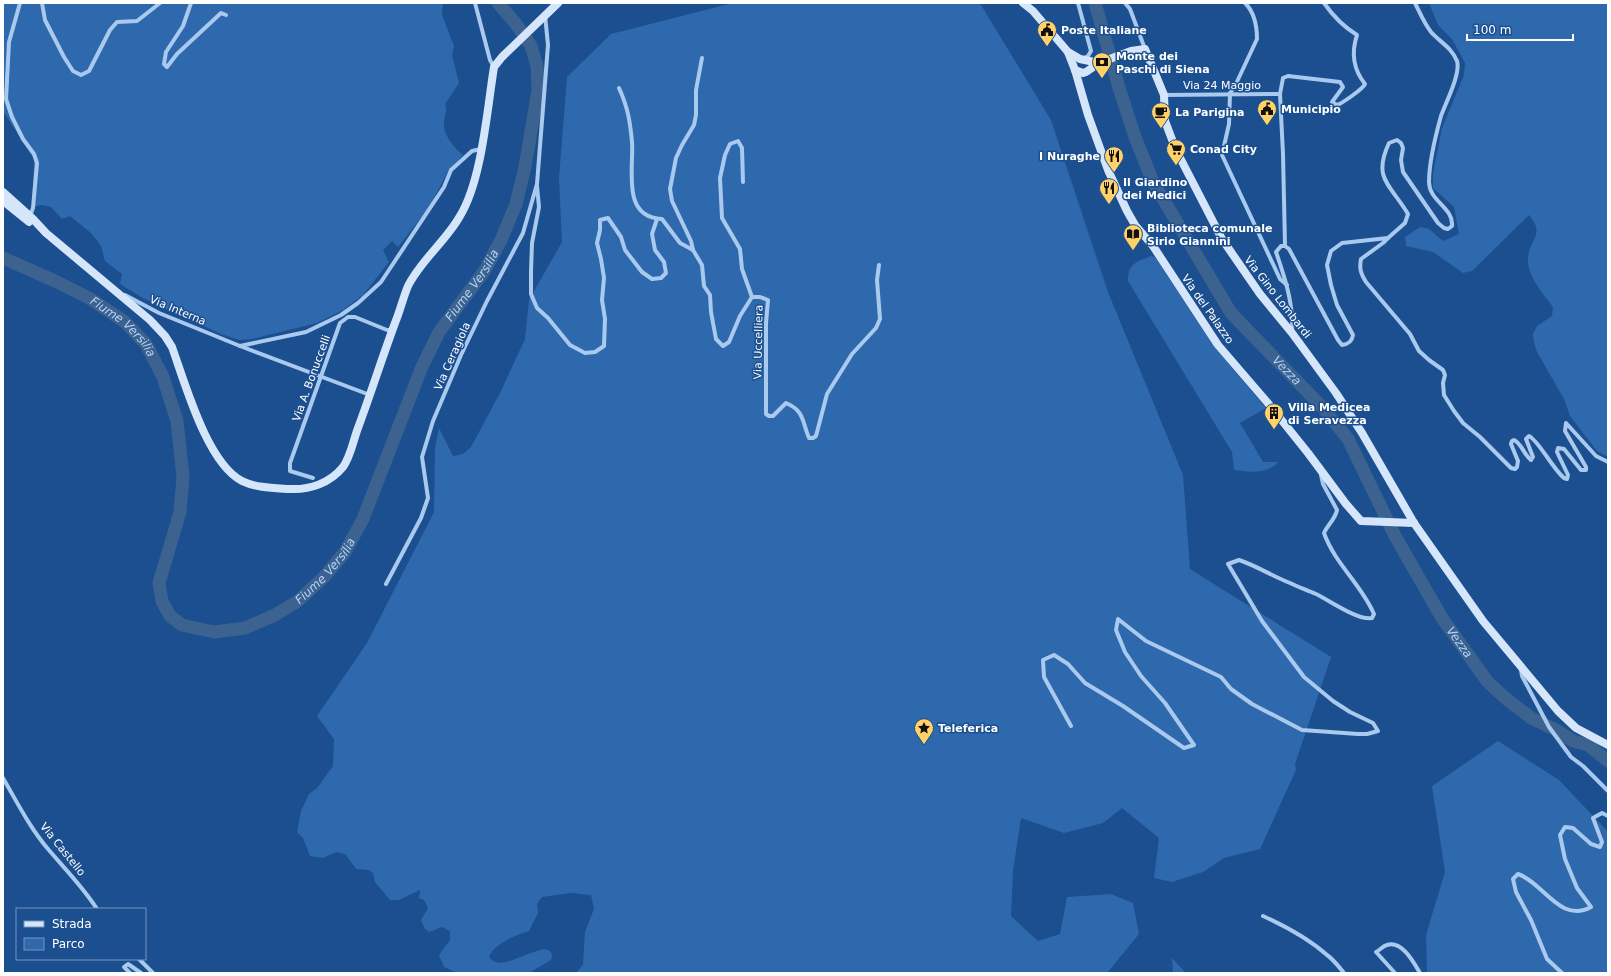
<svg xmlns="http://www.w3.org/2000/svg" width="1611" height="976" font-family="'DejaVu Sans',sans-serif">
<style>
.green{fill:#2e69ad}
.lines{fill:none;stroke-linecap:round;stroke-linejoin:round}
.river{stroke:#3c6290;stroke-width:13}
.street{stroke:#a9c9ee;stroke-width:4}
.secondary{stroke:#d6e6fa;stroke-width:8}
.labels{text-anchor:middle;stroke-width:3;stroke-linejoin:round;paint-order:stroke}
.poi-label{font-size:11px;font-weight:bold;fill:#fff;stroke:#1b4f8f;text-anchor:start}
.street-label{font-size:11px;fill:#fff;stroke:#1b4f8f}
.water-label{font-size:12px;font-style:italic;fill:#b5d3f5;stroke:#1b4f8f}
</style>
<rect width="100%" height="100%" fill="#1b4f8f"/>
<g class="green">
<path d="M3,3h440l-1,12 12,31 -2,9 7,28 -14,21c3,7 -1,12 -1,19 -2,10 11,26 19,32l-15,16 -19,37 -31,39 -6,-6 -9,9 6,12 -26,33 -20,15 -26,13 -65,16 -13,1 -18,-6 -80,-37 -21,-13 2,-10 -17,-13 -4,-15 -10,-13 -21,-17 -8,3 -11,-12 -9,-2 -10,2 2,-48 -31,-48z"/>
<path d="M733,3h244l4,2 70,115 57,172 75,183 7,94 141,88 -36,107 1,6 -36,79 -36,9 -21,14 -31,10 -18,-4 5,-40 -37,-30 -19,15 -39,10 -43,-15 -8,53 -2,45 27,25 22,-7 7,-37 44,-3 22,9 6,31 -32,39h-531l7,-8 2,-33 9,-23 -3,-14 -20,-2 -29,4 -5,7 1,9 -9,18c-13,4 -34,12 -40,26 3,4 6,5 11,6 7,1 34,-13 46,-14l5,3 1,4 -1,4 -22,13h-72l-13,-6 -5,-12 11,-15v-9l-8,-4 -13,5 -4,-3 -4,-9 7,-12 -4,-8 -5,-2 1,-8 -21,10h-9l-15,-18 -2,-9 -4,-3 -13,-1 -11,-15 -9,-2 -13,6 -13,-2 -7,-18 -6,-6 4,-21 8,-17 8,-6 16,-22 1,-27 -17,-23 50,-73 67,-131 1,-64 4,-20 14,28 10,-2 8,-7 30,-56 24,-52 4,-39 33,-58 -3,-64 8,-101 44,-43z"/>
<path d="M1429,3h179v454l-11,-6 -27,-35 -6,-17 -27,-47 -3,-9 -1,-9 4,-8 15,-10 1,-9c-9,-13 -27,-32 -25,-49 1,-19 18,-23 1,-43l-57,56 -9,2 -30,-21 -27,-6 -1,-9 15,-10 9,2 14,12 16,-7 -5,-27 -21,-19v-14l9,-46 22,-53 1,-12 -13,-24 -14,-14z"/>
<path d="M1151,256l4,1 61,92 50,59 -26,15 23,39h15c-12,13 -28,10 -44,8l-2,-18 -104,-171c0,-18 9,-19 23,-25z"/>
<path d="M1498,741l61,39 49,52v141h-181l-1,-38 19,-63 -13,-86z"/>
<path d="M1172,958l14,15h-13z"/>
</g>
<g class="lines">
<g class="river">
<path id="s1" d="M1095,3l25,88 15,46 18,45 78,131 92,95 25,31 47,97 47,82 45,63 17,16 27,21 25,12 17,11 15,4 20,16"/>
<path id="s2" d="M3,258l52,23 34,17 36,24 21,22 17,33 14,44 6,56 -3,35 -21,71 3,18 8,15 12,9 32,7 31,-4 30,-13 23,-14 26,-24 21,-25 18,-33 58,-150 18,-37 46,-62 16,-30 15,-36 9,-37 13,-77 -1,-24 -6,-20 -15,-22 -18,-21"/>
</g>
<g class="street">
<path d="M20,3l-11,39 -3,57 6,18 11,22 11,15 3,9 -4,45 -3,8"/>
<path d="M42,3l3,17 19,37 9,14 8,4 8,-4 21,-41 7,-8 20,-1 23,-18"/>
<path d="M191,3l-8,23 -17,26 -2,12 3,3 10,-13 44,-41 5,2"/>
<path d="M475,3l15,57 4,7"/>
<path d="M1078,3l13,48 -3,5 -5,3"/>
<path d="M1125,3l5,6 15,40"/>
<path d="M1245,3c9,9 12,23 12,36l-22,47 -5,7 -1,31 -7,31 58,124 7,6"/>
<path d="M619,88c9,20 11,33 13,54 2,26 -11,76 30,77l18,24 13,7 9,15 2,21 6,9 1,17 5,27 7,7 6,-4 11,-26 12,-19"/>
<path d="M1164,95l116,-1"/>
<path d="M743,182l-1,-34 -4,-7 -8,3 -5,11 -5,23 2,40 18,31 2,20 10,28"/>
<path d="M537,186l2,21 -7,36 -1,28v23l6,14 11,10 22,27 15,8 10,-1 9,-6 1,-27 -3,-19 2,-22 -3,-19 -4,-16 3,-13v-10l8,-2 13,19 4,13 17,22 10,7 9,-1 5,-5 -2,-11 -9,-12 -3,-16 5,-15"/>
<path d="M1388,238l-5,5 -22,16c-2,10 0,15 5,23l44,52 9,17 10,9 14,10 2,5 -2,8 1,12 10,16 9,12 17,14 31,31 4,1 2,-2 1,-6 -7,-17 1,-3 2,-1c8,4 10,15 17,20l2,-3 -7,-18 3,-3c9,4 24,33 35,42l3,1 1,-4 -11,-23 1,-4 6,1 17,21h5v-3l-21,-36 1,-8 30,33 12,6"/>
<path d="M1285,246l-2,-92 -3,-60 3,-16 5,-2 52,6 3,5 -11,15 5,3c4,-1 26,-16 28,-21 -12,-15 -14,-31 -8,-49 -13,-8 -24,-19 -33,-32"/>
<path d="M693,250l-2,-9 -19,-40 -2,-12 6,-31 6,-13 12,-20 2,-10v-25l6,-32"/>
<path d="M125,295l34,18 81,33 130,49"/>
<path d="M752,297h8l8,3 -2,23v91l3,2h4l13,-13c19,8 16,19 23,35h4l3,-2 11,-42 25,-40 24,-26 4,-9 -3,-39 2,-15"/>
<path d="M1292,333c2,-28 -7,-55 -16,-81l5,-6h4l4,3 49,91 4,5c6,-1 10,-3 11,-10l-16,-30 -6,-20 -4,-20 4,-14 11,-8 46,-5 17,-15 3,-9c-17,-29 -36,-35 -19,-71l8,-3 4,3 2,5 -2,12 2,12 35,51 6,5 4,1 4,-3c2,-18 -23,-25 -23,-44 0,-19 7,-48 12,-66 4,-12 20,-42 16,-55 -5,-13 -17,-19 -26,-29 -7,-9 -11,-19 -16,-29"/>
<path d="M240,346l66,-14 35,-17 17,-12 23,-21 63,-95 7,-17 21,-19 9,-2"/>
<path d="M313,478l-23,-7v-8l50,-140 8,-6h7l32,13h5"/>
<path d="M386,584l35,-66 7,-20 -6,-41 11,-36 28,-66 26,-54 36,-68 14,-49 11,-139 -3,-30"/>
<path d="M1521,670l1,6 27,51 22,30 12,9 25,25"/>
<path d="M1071,726l-27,-49 -1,-17 11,-5 14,9 17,19 38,23 61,42 10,-3 -29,-42 -24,-27 -16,-24 -9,-22 2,-11 28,22 75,36 10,12 21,15 50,26 56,4h9l11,-3 -5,-8 -23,-11 -17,-11 -29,-24 -42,-56 -34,-57 11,-4c18,6 33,16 51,23 8,4 17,7 26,11 13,6 42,27 56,24l2,-4c-13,-30 -39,-50 -50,-81 4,-9 11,-13 13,-23l-14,-26 -2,-9"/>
<path d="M3,778c14,24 27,50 45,71 17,20 35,38 49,60"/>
<path d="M1263,916c22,10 46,23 64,39 7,5 12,12 17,18"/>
<path d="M139,959l14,14"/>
<path d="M130,973l-6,-6 4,-3 13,9"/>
<path d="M1395,973l-19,-21c4,-2 7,-6 11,-7 15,-5 27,18 33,28"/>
<path d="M1562,973l-15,-14 -16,-39 -15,-28 -3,-13 5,-5c26,9 42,50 73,33l-14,-19 -12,-29 -5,-24 5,-8 8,1 18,16 9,3 2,-5 -9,-24 9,-5 6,3"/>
</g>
<g class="secondary">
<path d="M1023,3l10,8 35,41 7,18 13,45 20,55 19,41 8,14 18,21 65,99 49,57 41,51 38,51 15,17 53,2"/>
<path d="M1068,52l12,7 19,4"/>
<path d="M1075,70l8,3 3,-1 13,-9 32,-12 14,-2 19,46 1,26 11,29 46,89 38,55 32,39 44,60 26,40 52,90 69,98 75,90 18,17 32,17"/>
<path d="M3,192l30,27 13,14 104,87 15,16 7,11c13,36 35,116 70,134 14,7 32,7 48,8 20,1 40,-6 53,-22 8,-11 10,-26 15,-39 13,-35 24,-70 37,-105 5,-12 8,-25 13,-37 13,-26 38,-45 52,-70 22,-36 27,-106 34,-149l8,-10 56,-54"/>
<path d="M3,201l26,21"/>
</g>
</g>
<defs>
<g id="civic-pin" transform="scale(1)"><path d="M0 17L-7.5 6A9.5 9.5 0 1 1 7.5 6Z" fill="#ffd166" stroke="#1b4f8f"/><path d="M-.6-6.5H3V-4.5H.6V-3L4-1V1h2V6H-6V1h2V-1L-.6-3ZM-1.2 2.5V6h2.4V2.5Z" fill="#111"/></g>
<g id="bank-pin" transform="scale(1)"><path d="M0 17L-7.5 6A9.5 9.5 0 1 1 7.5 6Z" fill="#ffd166" stroke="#1b4f8f"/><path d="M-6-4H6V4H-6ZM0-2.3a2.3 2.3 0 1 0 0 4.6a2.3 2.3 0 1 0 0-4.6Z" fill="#111"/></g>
<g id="cafe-pin" transform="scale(1)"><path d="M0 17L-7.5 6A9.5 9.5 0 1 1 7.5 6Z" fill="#ffd166" stroke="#1b4f8f"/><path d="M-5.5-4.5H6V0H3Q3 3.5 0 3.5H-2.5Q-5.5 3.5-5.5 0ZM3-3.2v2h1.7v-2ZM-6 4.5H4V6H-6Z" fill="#111"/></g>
<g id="supermarket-pin" transform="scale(1)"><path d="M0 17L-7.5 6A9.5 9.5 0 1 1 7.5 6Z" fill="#ffd166" stroke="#1b4f8f"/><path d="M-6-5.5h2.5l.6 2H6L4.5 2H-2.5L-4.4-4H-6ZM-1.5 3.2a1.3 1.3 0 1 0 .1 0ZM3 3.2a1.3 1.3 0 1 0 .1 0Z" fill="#111"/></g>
<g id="restaurant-pin" transform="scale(1)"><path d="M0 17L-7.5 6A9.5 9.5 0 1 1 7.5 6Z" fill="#ffd166" stroke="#1b4f8f"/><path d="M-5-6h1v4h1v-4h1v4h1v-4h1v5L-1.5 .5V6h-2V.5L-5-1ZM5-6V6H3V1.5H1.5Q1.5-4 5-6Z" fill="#111"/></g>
<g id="library-pin" transform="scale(1)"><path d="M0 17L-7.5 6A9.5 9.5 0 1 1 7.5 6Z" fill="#ffd166" stroke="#1b4f8f"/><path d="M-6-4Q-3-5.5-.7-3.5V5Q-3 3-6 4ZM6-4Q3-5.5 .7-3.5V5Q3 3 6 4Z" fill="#111"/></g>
<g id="building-pin" transform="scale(1)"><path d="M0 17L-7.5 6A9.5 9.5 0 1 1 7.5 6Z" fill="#ffd166" stroke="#1b4f8f"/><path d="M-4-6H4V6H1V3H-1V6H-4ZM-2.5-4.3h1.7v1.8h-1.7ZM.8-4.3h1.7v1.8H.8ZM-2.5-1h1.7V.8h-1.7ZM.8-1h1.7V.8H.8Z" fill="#111"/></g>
<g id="sight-pin" transform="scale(1)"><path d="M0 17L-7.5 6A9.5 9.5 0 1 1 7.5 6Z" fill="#ffd166" stroke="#1b4f8f"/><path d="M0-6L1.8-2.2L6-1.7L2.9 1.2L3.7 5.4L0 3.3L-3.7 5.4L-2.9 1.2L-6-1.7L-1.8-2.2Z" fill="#111"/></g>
</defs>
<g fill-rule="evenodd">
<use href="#civic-pin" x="1047" y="30"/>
<use href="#bank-pin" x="1102" y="62"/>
<use href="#civic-pin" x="1267" y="109"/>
<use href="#cafe-pin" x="1161" y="112"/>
<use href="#supermarket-pin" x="1176" y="149"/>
<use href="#restaurant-pin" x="1114" y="156"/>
<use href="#restaurant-pin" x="1109" y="188"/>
<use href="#library-pin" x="1133" y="234"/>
<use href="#building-pin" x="1274" y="413"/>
<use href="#sight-pin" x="924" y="728"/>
</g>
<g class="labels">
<g class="poi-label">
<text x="1061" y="34">Poste Italiane</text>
<text x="1116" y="60">Monte dei<tspan x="1116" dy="13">Paschi di Siena</tspan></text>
<text x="1281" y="113">Municipio</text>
<text x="1175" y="116">La Parigina</text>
<text x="1190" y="153">Conad City</text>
<text x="1100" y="160" text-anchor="end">I Nuraghe</text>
<text x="1123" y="186">Il Giardino<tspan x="1123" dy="13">dei Medici</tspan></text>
<text x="1147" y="232">Biblioteca comunale<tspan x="1147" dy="13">Sirio Giannini</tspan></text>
<text x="1288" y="411">Villa Medicea<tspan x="1288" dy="13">di Seravezza</tspan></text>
<text x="938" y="732">Teleferica</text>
</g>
<g class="street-label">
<text x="1222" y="89">Via 24 Maggio</text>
<text transform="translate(1278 297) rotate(52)" y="4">Via Gino Lombardi</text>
<text transform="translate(1208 309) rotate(55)" y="4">Via del Palazzo</text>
<text transform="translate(178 310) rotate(23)" y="4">Via Interna</text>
<text transform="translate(758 342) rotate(-89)" y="4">Via Uccelliera</text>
<text transform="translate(452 356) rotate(-66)" y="4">Via Ceragiola</text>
<text transform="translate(311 378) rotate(-70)" y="4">Via A. Bonuccelli</text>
<text transform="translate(63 849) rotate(51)" y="4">Via Castello</text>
</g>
<g class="water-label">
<text dy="4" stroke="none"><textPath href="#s2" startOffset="956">Fiume Versilia</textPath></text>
<text dy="4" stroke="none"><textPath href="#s2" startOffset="140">Fiume Versilia</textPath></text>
<text dy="4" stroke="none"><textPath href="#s1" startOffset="421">Vezza</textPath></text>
<text dy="4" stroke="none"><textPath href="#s2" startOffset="632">Fiume Versilia</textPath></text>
<text dy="4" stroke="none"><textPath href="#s1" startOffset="745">Vezza</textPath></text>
</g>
</g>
<rect width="1611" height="976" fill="none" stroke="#ffffff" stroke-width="8"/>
<rect x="16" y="908" width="130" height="52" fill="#1b4f8f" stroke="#7695bc"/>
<rect x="24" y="921" width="20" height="6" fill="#d6e6fa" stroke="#7695bc"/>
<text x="52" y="928" font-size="12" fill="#ffffff">Strada</text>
<rect x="24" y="938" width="20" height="12" fill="#2e69ad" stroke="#7695bc"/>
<text x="52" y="948" font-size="12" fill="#ffffff">Parco</text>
<path d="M1467 34v6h106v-6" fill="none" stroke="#ffffff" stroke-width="2"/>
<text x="1473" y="34" font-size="12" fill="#ffffff" stroke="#1b4f8f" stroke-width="3" paint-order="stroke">100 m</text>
</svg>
